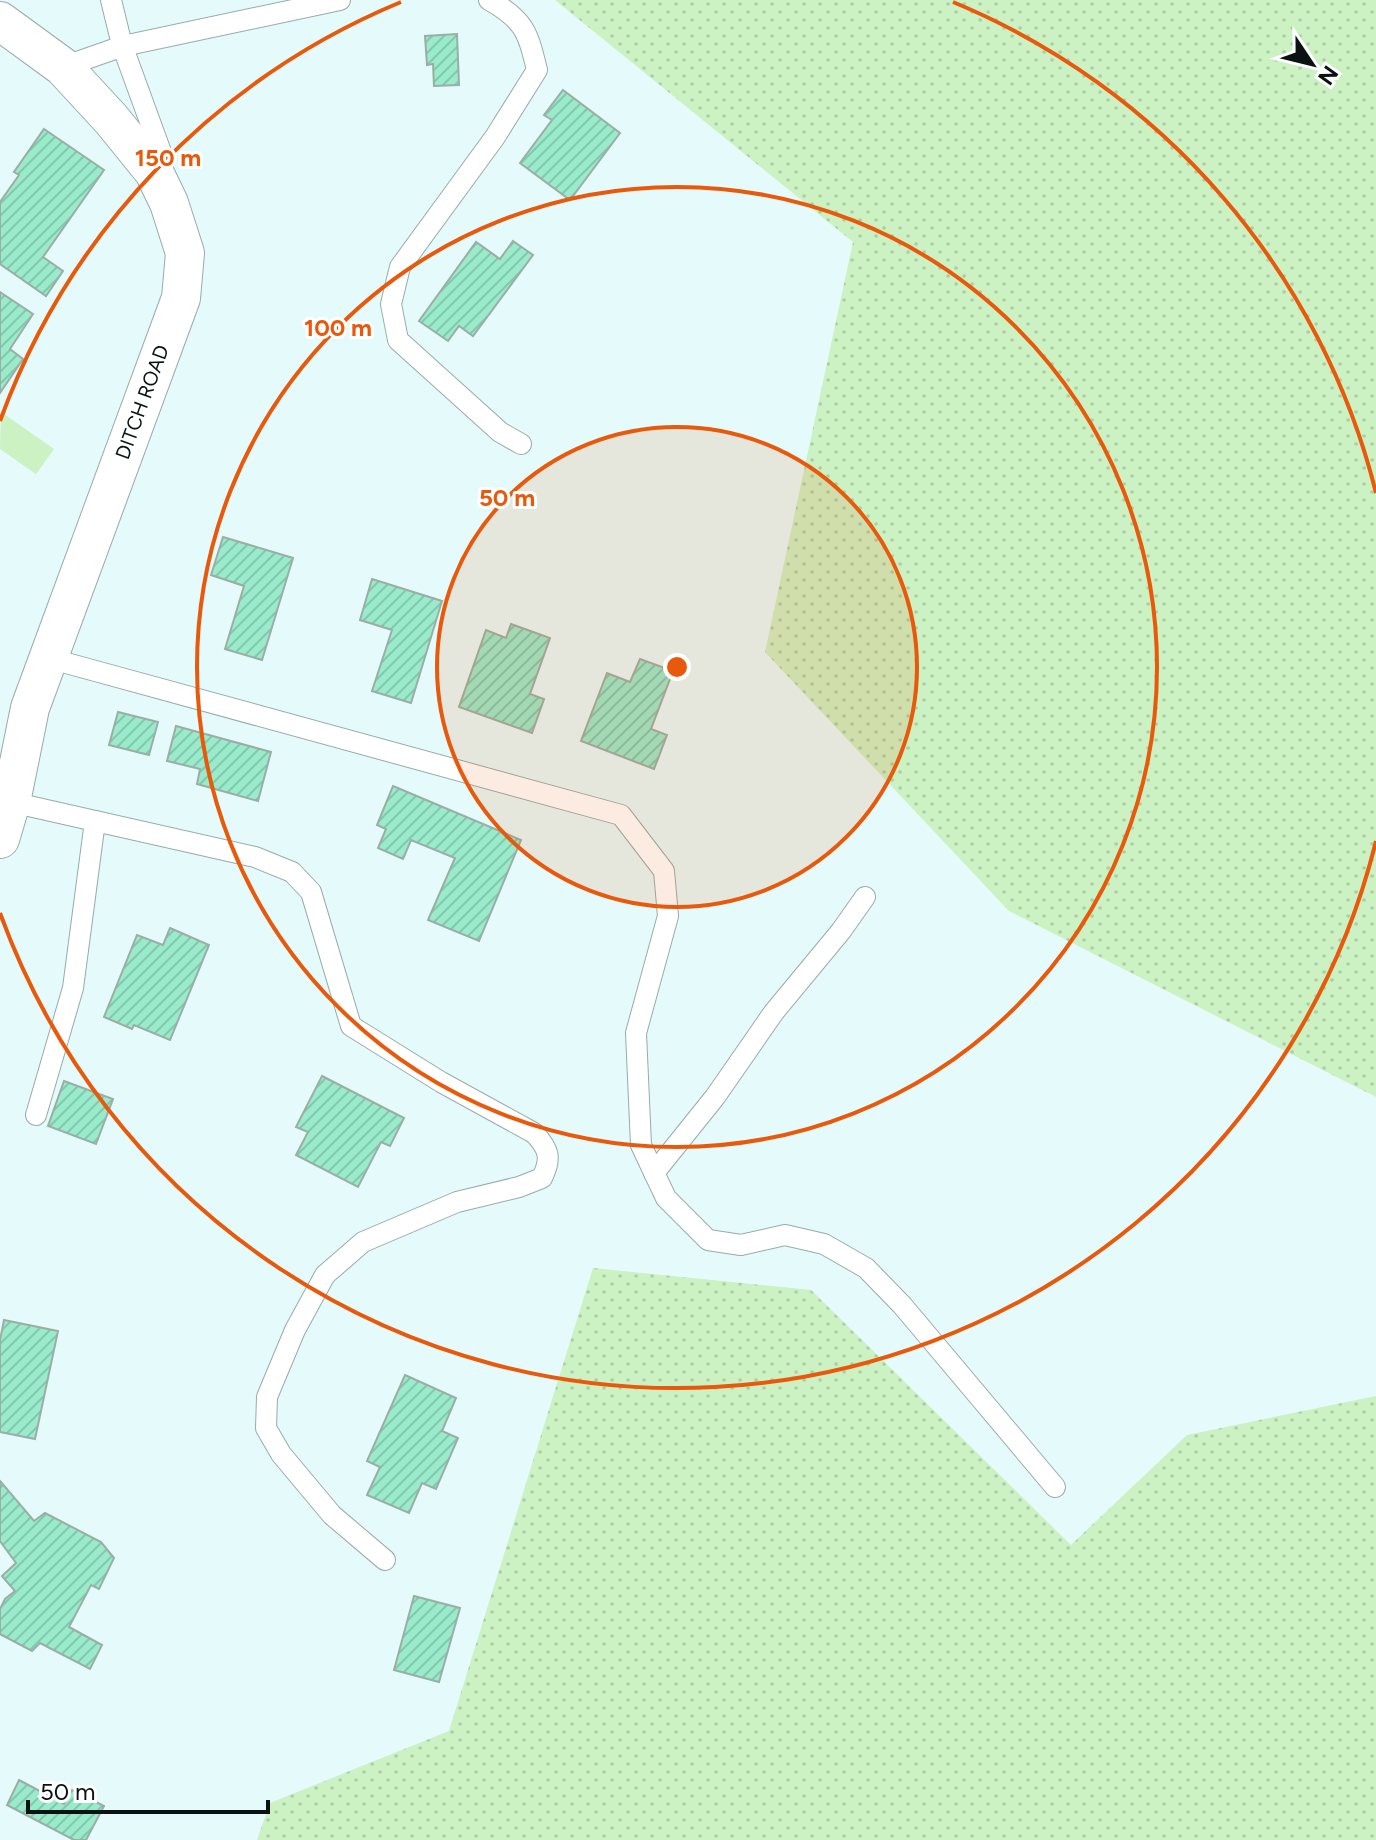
<svg xmlns="http://www.w3.org/2000/svg" width="1376" height="1840" font-family="Figtree,sans-serif">
<style>
.grass{fill:url(#grass-dots)}
.garden{fill:#ccf1c2}
.building{fill:url(#building-hatch);stroke:#9cada5;stroke-width:2}
.lines{fill:none;stroke-linecap:round;stroke-linejoin:round}
.lane-casing{stroke:#98abab;stroke-width:22}
.street-casing{stroke:#98abab;stroke-width:40}
.lane{stroke:#fff;stroke-width:20}
.street{stroke:#fff;stroke-width:38}
.ring{fill:none;stroke:#e8590c;stroke-width:4}
.labels{text-anchor:middle;stroke-width:6;stroke-linejoin:round;paint-order:stroke}
.street-label{font-size:20px;fill:#0a1212;stroke:#fff}
.centre{fill:#e8590c;stroke:#fff;stroke-width:4}
.ring-label{font-size:24px;text-anchor:middle;font-weight:bold;fill:#e8590c;stroke:#fff;stroke-width:6;stroke-linejoin:round;paint-order:stroke}
</style>
<defs>
<pattern id="grass-dots" width="8" height="8" patternUnits="userSpaceOnUse" patternTransform="scale(2)"><rect width="8" height="8" fill="#ccf1c2"/><path d="M2 2h.1M6 6h.1" fill="none" stroke="#aecea6" stroke-width="1.8" stroke-linecap="round"/></pattern>
<pattern id="building-hatch" width="6" height="6" patternUnits="userSpaceOnUse" patternTransform="scale(2)"><rect width="6" height="6" fill="#99ebcc"/><path d="M-1 1l2-2M0 6l6-6M5 7l2-2" fill="none" stroke="#82c8ae"/></pattern>
</defs>
<rect width="100%" height="100%" fill="#e5fafa"/>
<g class="grass">
<path d="M555,0h821v1097l-367,-186 -244,-259 88,-410z"/>
<path d="M593,1268l218,22 260,255 116,-110 189,-39v444h-1119l13,-37 179,-72z"/>
</g>
<path class="garden" d="M1,412l53,37 -18,25 -36,-25z"/>
<g class="building">
<path d="M457,34l2,51 -25,1 -1,-22 -6,1 -2,-29z"/>
<path d="M563,90l57,43 -50,67 -50,-37 32,-43 -8,-5z"/>
<path d="M44,129l60,41 -61,87 20,14 -17,25 -46,-32v-62l19,-27 -5,-3z"/>
<path d="M513,241l20,14 -60,81 -14,-10 -11,15 -29,-20 57,-79 24,17z"/>
<path d="M0,292l33,22 -23,35 13,10 -23,34z"/>
<path d="M223,537l70,21 -31,102 -37,-11 19,-63 -33,-11z"/>
<path d="M372,579l70,22 -31,102 -39,-12 20,-61 -32,-10z"/>
<path d="M511,624l39,14 -20,56 14,5 -12,34 -73,-26 27,-77 20,8z"/>
<path d="M640,659l33,12 -22,58 16,6 -13,34 -73,-28 26,-68 23,9z"/>
<path d="M118,712l40,10 -9,33 -40,-10z"/>
<path d="M176,726l95,26 -13,49 -61,-17 3,-15 -33,-8z"/>
<path d="M393,786l128,54 -42,101 -51,-21 27,-62 -44,-18 -8,19 -25,-11 8,-19 -9,-4z"/>
<path d="M170,928l39,17 -39,95 -36,-15 -2,4 -28,-12 33,-82 26,10z"/>
<path d="M322,1076l82,42 -14,28 -9,-4 -23,45 -62,-32 12,-23 -12,-5z"/>
<path d="M64,1081l49,18 -17,45 -48,-18z"/>
<path d="M4,1320l54,11 -23,108 -35,-7v-92z"/>
<path d="M405,1375l51,23 -14,33 16,7 -22,51 -14,-6 -13,30 -42,-18 13,-28 -13,-6z"/>
<path d="M0,1481l34,40 11,-8 56,29 13,16 -15,31 -8,-4 -22,42 33,18 -12,24 -50,-26 -8,8 -32,-17v-25l5,-10 10,-8 -13,-15 14,-13 -16,-22z"/>
<path d="M414,1596l46,12 -21,74 -45,-12z"/>
<path d="M19,1780l45,24 8,-14 32,16 -18,34h-12l-67,-35z"/>
</g>
<g class="lines">
<g class="lane-casing">
<g id="lane">
<path d="M111,0l11,45 39,107 -7,20"/>
<path d="M489,0c36,20 39,33 48,70l-42,67 -95,130 -9,37 7,36 102,92 21,12"/>
<path d="M63,67l60,-21 217,-46"/>
<path d="M48,658l573,157 43,56 4,45 -32,117 5,112 25,53 42,42 33,5 44,-10 39,9 42,24 36,37 153,182"/>
<path d="M11,802l244,55 37,15 19,20 40,134 90,56 93,51c15,16 18,25 8,45l-23,9 -62,15 -94,40 -38,33 -30,55 -28,67 -1,31 15,26 51,61 53,45"/>
<path d="M36,1115l37,-127 22,-167"/>
<path d="M654,1173l61,-76 59,-85 67,-81 24,-34"/>
</g>
</g>
<g class="street-casing">
<path id="street" d="M0,21l63,46 48,52 43,53 15,31 16,50 -4,45 -151,410 -19,94 -11,37"/>
</g>
<use href="#lane" class="lane"/>
<use href="#street" class="street"/>
</g>
<circle cx="677" cy="667" r="240" fill="#e8590c" fill-opacity=".12"/>
<g class="ring">
<circle cx="677" cy="667" r="240"/>
<circle cx="677" cy="667" r="480"/>
<path d="M1376 841A720 720 0 0 1 0 913M0 421A720 720 0 0 1 401 2M953 2A720 720 0 0 1 1376 493"/>
</g>
<g class="labels">
<g class="street-label">
<text transform="translate(142 402) rotate(-70)" y="7">DITCH ROAD</text>
</g>
</g>
<circle cx="677" cy="667" r="12" class="centre"/>
<g class="ring-label">
<text x="168" y="166">150 m</text>
<text x="338" y="336">100 m</text>
<text x="507" y="506">50 m</text>
</g>
<g transform="translate(1312 64) rotate(125)" stroke="#ffffff" stroke-width="6" paint-order="stroke">
<path d="M0-6L14 30L0 20L-14 30Z" fill="#0a1212"/>
<text y="-12" font-size="22" font-weight="bold" text-anchor="middle" fill="#0a1212">N</text>
</g>
<path d="M28 1800v12h240v-12" fill="none" stroke="#0a1212" stroke-width="4"/>
<text x="40" y="1800" font-size="24" fill="#0a1212" stroke="#ffffff" stroke-width="6" paint-order="stroke">50 m</text>
</svg>
